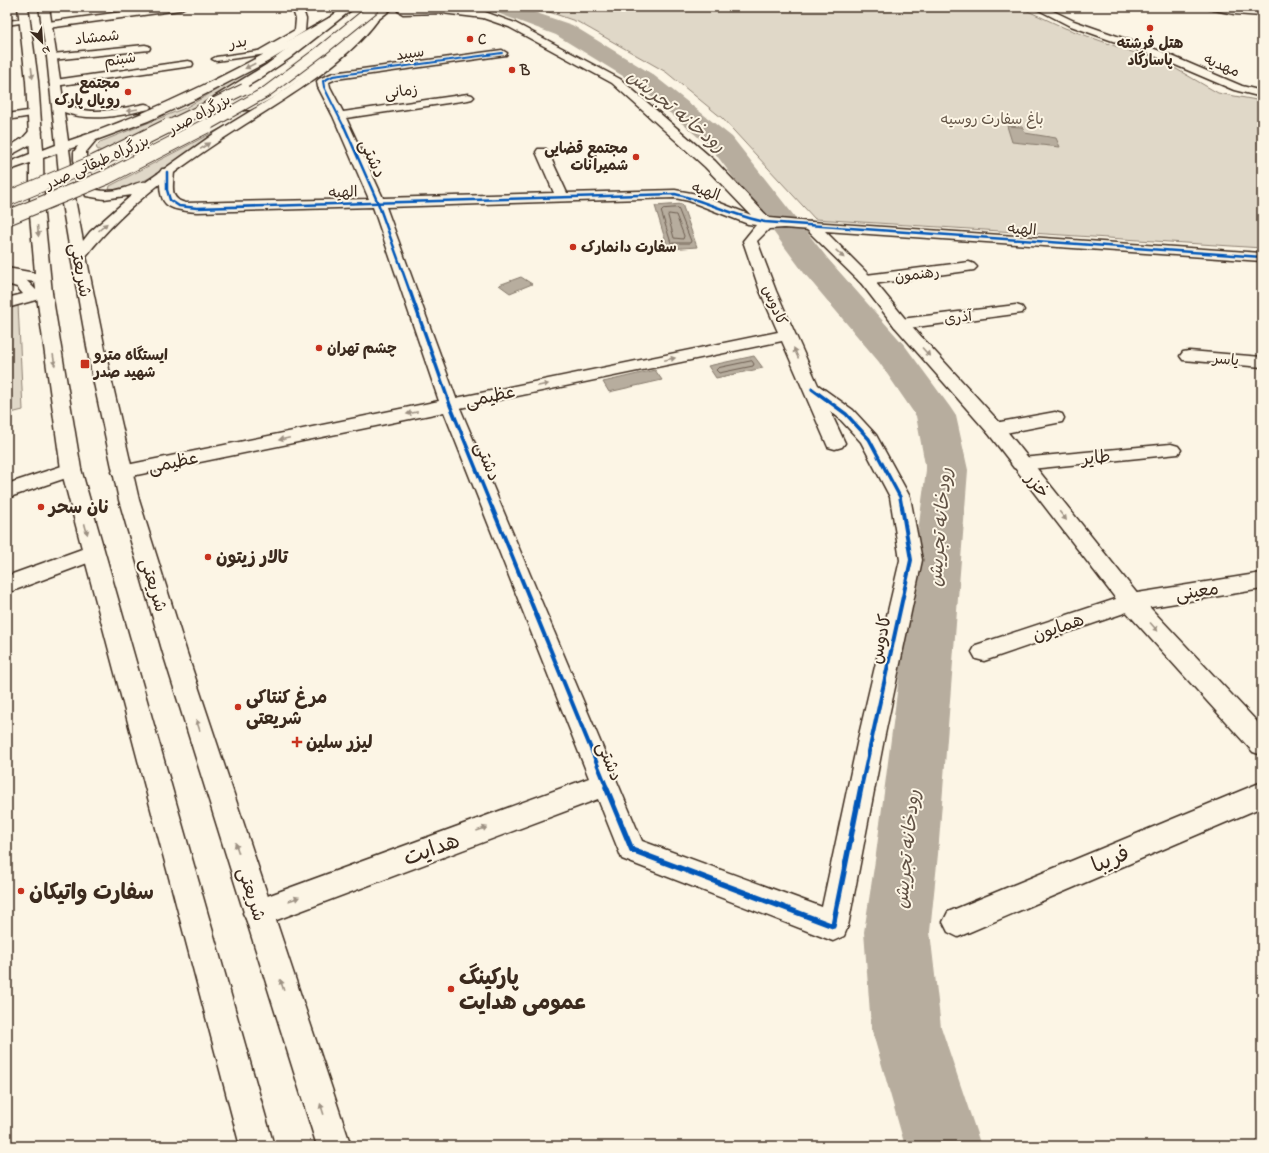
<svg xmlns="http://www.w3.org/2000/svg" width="1269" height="1153" font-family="'Indie Flower','Playpen Sans Arabic',sans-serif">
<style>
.green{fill:#e0d8c8;stroke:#8e8173}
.water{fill:#b7ad9e;stroke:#85796b}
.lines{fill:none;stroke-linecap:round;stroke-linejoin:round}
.shore{stroke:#6d5e51;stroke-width:1}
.river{fill:#b7ad9e;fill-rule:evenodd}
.service-casing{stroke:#3b2a1e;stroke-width:3}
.minor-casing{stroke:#3b2a1e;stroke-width:3}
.tertiary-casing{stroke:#3b2a1e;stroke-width:3}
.primary-casing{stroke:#3b2a1e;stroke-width:3}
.trunk-casing{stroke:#3b2a1e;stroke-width:3}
.service{fill:#fcf5e5;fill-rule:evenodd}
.minor{fill:#fcf5e5;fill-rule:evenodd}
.tertiary{fill:#fcf5e5;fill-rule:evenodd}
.primary{fill:#fcf5e5;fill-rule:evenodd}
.trunk{fill:#fcf5e5;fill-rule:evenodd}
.trunk-bridge-far1-casing{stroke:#3b2a1e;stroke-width:12;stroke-linecap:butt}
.trunk-bridge-casing{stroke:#3b2a1e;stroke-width:16;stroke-linecap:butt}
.trunk-bridge-far1{stroke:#fcf5e5;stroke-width:10}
.trunk-bridge{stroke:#fcf5e5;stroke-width:14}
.cycleway-far4-casing{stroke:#fcf5e5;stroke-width:3}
.cycleway-far3-casing{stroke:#fcf5e5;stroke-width:4}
.cycleway-far2-casing{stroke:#fcf5e5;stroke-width:5.5}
.cycleway-far1-casing{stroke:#fcf5e5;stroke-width:6}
.cycleway-casing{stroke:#fcf5e5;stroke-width:8}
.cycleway-far4{stroke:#0057b8;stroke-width:2}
.cycleway-far3{stroke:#0057b8;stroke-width:2.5}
.cycleway-far2{stroke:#0057b8;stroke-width:3.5}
.cycleway-far1{stroke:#0057b8;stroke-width:4}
.cycleway{stroke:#0057b8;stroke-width:5.5}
.oneway{fill:#9c9082}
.poi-dot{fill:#c8321e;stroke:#fcf5e5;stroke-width:1.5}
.labels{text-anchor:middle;stroke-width:4;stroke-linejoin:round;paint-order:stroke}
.far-street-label{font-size:15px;fill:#3b2a1e;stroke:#fcf5e5}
.far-poi-label{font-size:15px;font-weight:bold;fill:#3b2a1e;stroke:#fcf5e5;text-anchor:start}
.far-park-label{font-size:15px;fill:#645648;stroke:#fcf5e5}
.street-label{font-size:18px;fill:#3b2a1e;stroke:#fcf5e5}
.poi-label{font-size:18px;font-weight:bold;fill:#3b2a1e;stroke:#fcf5e5;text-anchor:start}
.water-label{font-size:19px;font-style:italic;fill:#605144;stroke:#fcf5e5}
.near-street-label{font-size:22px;fill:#3b2a1e;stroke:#fcf5e5}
.near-poi-label{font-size:22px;font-weight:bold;fill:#3b2a1e;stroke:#fcf5e5;text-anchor:start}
</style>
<rect width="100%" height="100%" fill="#fcf5e5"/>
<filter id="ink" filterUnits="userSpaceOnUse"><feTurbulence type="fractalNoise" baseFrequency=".025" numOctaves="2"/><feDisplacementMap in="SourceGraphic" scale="8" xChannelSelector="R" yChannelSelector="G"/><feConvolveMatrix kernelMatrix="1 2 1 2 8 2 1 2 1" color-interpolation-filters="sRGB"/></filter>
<g filter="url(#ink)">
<g class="green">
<path d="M535,7h484l46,21 106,38 47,27 44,8v147l-447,-29 -93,-101 -56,-46 -88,-50z"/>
<path d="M263,63c-26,27 -64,43 -98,59 -21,10 -42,20 -64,29l-4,-2 -1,-3 4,-4 85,-34z"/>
<path d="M227,125c-24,18 -88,69 -118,65l1,-4z"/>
<path d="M18,304l5,106 -16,4v-107z"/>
</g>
<g class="water">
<path d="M1007,126l15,1 3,6 31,5 4,9 -48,-5z"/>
<path d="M682,204l15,43 -29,2 -13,-43z"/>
<path d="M521,277l11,7 -22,9 -11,-8z"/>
<path d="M754,356l9,12 -47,10 -8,-12z"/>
<path d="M655,370l7,10 -53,12 -6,-10z"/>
</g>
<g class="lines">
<g class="shore">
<path d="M678,208l13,33 -1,2h-19l-10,-32 2,-2z"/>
<path d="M669,214l7,1 8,21 -1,3 -9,-1 -6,-22z"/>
<path d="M752,361l2,3 -1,2 -34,7 -3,-3 2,-2z"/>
</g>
<path class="river" d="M489,7h30l53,18 80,49 80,63 96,122 77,87 45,61 6,9 12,54 -30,384 -8,78 11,95 40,119h-76l-34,-119 -7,-95 12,-78 50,-384 -10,-54 -37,-54 -75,-89 -92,-124 -76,-65 -80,-49 -64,-24z"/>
<g class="service-casing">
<g id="service">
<path d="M25,19l2,1v2l-20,3v-4z"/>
<path d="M264,50h3v4l-51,7 -4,-2 4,-2z"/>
<path d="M35,110l4,3 -1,2 -31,5v-6z"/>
</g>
</g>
<g class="minor-casing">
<g id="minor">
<path d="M159,7h26l-5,3 -132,18 -5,-3 5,-3z"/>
<path d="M292,7h10l4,12 -1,12 -37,23h-8l-1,-2 1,-2 35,-20 1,-11z"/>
<path d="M442,7l43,5 30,11 105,56 95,82 54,57 42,4 5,1 2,3 -2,3 -5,1 -27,-2 -15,1 -12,12 19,50 42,94 35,25 23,25 34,62 12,63 -38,179 -36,187 -4,10 -11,5 -211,-82 -24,-60 -340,128 -10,-4 -5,-10 5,-10 341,-125 -145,-366 -322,66 -7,-1 -3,-5 3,-5 7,-1 317,-65 -66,-194 -176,5c-33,-3 -38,-6 -37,-40l2,-3h10l2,3c-1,14 -5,28 12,31l183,-4 -36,-83 -15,-29 -1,-6 2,-2 14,-6 169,-23 5,3 -1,2 -170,24 -7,3 1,5 13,25 125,-18 4,1 2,2 -2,2 -4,1 -122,18 37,80 171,-5 -18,-41 2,-3h8l2,3 19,41 108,-3 22,4 54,21 -46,-48 -93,-84 -103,-56 -26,-9 -41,-5 -39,1 -5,-3 5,-3zM675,198l14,3 59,23 8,1 -13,16 17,50 18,41 -322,66 -70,-191zM782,341l46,106 7,2 7,-2 3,-4 -15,-32 9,7 22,24 29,55 10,63 -42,179 -36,168 -180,-66 -182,-433z"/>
<path d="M1207,7l55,3v6l-28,-2 -25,-5z"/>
<path d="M145,45l4,1 1,2 -1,2 -97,10 -5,-3 5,-3z"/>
<path d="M188,61l4,1 1,2 -1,2 -137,20 -6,-3 6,-3z"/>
<path d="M969,262l5,2 3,3 -3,3 -108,15 -5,-2 -3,-3 3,-3 5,-2z"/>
<path d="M7,274l18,5 11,11 8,-2 6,2 2,3 -2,3 -43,12v-10l16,-4 -6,-7 -10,-3z"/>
<path d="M1016,305l6,2 2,3 -2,3 -121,16 -6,-2 -2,-3 2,-3 6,-2z"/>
<path d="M1189,351l73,6v10l-79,-7 -3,-4 3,-4z"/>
<path d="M1055,412l7,2 2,4 -2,4 -67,13 -7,-2 -2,-4 2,-4 7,-2z"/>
<path d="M1171,444l7,2 3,4 -3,4 -157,16 -7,-2 -3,-4 3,-4 7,-2z"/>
<path d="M71,463l7,1 3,5 -3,5 -71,24v-14z"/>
<path d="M93,545l8,3 3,5 -3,5 -94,35v-17z"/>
<path d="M1262,573v16l-129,21 -149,51 -8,-2 -4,-7 4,-7 155,-51z"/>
<path d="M1262,782v25l-304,130 -10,-5 -5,-10 5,-10z"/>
</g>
</g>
<g class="tertiary-casing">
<g id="tertiary">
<path d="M1033,7h12l29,14 86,30 82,35 20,5v6l-28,-7 -82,-35 -84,-30z"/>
<path d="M36,127l4,1 2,3 -11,13 -24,13v-9l16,-10 9,-10z"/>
<path d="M811,222l451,31v8l-437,-30 46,46 36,44 95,104 137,171 123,131v28l-9,-3 -130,-144 -135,-175 -93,-106 -34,-44 -55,-54 -2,-3 2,-3z"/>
</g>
</g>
<g class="primary-casing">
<path id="primary" d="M18,7h10l10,74 5,69 13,-5 -9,-88 -8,-50h10l14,92c19,21 58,9 82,5l4,1 2,2 -2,2 -4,1c-26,6 -55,12 -81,2l4,29c94,-31 175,-74 261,-123h6l2,2 -70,42 -71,37 -48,22 -52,19 -10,12v8l11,30c10,2 19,1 28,-2 7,-2 14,-7 21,-6l69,-49 67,-41 57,-43 30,-30 3,-1 5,3c-30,41 -90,77 -133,104 -55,35 -118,79 -158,131l23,113 30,131 48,153 164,493h-34l-154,-493 -44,-153 -28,-131 -20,-112 -9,-53 -5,-51 -14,5 1,57 8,78 29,176 193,677h-34l-179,-677 -26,-187 -28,-4v-10l28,5 -5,-58v-52l-23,8v-8l23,-9 -4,-73zM78,146l-4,6v8l12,36 18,3 28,-4 -42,37 -7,9 -7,-37 -7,-55z"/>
</g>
<g class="trunk-casing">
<g id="trunk">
<path d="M344,7h11l-65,51 -34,23 -34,20h-8l-2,-2 2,-2 52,-32z"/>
<path d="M383,7h11l-58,46 -58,42 -28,15h-8l-2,-2 2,-2 28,-15z"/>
</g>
</g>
<use href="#service" class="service"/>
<use href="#minor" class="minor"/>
<use href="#tertiary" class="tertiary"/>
<use href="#primary" class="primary"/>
<use href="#trunk" class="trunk"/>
<g class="trunk-bridge-far1-casing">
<g id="trunk-bridge-far1">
<path d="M166,127l78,-38"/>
<path d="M204,127l62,-35 56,-42 53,-43"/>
</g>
</g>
<g class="trunk-bridge-casing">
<g id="trunk-bridge">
<path d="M7,199l88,-37 73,-36"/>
<path d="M7,218l100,-41 99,-51"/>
</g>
</g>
<use href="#trunk-bridge-far1" class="trunk-bridge-far1"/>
<use href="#trunk-bridge" class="trunk-bridge"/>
<g class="cycleway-far4-casing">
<path id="cycleway-far4" d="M344,127l-20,-40 -1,-6 10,-5 169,-23"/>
</g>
<g class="cycleway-far3-casing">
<g id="cycleway-far3">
<path d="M344,126l34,77 32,89"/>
<path d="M167,172v18l3,10 9,6 18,2 478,-14c31,7 59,22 90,28l497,35"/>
</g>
</g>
<g class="cycleway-far2-casing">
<g id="cycleway-far2">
<path d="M410,291l40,114 42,103"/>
<path d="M812,389l34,25 23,25 31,58 2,11"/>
</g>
</g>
<g class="cycleway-far1-casing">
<g id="cycleway-far1">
<path d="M492,507l115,281"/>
<path d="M861,788l50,-228 -9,-53"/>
</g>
</g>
<g class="cycleway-casing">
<path id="cycleway" d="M606,787l26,63 201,76 28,-139"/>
</g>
<use href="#cycleway-far4" class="cycleway-far4"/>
<use href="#cycleway-far3" class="cycleway-far3"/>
<use href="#cycleway-far2" class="cycleway-far2"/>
<use href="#cycleway-far1" class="cycleway-far1"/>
<use href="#cycleway" class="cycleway"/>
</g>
<defs><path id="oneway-solid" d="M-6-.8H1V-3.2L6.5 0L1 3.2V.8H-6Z"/></defs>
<g class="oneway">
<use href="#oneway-solid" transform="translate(250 66) rotate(153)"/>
<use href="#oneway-solid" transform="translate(32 73) rotate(83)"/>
<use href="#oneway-solid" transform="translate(132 110) rotate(170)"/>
<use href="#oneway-solid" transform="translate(205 146) rotate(-35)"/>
<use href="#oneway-solid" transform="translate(103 227) rotate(-42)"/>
<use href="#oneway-solid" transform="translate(38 231) rotate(85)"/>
<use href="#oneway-solid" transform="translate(840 254) rotate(44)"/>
<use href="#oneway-solid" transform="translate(926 352) rotate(48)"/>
<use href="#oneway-solid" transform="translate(796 353) rotate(-114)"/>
<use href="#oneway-solid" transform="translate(670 359) rotate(-12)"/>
<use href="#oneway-solid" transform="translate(54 360) rotate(81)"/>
<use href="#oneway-solid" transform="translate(543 385) rotate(-12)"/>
<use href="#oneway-solid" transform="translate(412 413) rotate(168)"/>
<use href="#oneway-solid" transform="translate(284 439) rotate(168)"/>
<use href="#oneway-solid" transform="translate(1063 516) rotate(51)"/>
<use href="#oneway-solid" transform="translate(86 529) rotate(75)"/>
<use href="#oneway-solid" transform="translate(1154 627) rotate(48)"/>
<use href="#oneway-solid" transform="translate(198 725) rotate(-108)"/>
<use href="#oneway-solid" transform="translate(482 829) rotate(-20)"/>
<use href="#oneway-solid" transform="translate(237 848) rotate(-108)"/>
<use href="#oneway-solid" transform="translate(294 899) rotate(-20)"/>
<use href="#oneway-solid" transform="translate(282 985) rotate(-108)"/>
<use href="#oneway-solid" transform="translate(322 1109) rotate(-108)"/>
</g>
</g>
<g class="poi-dot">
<circle cx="1150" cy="28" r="4"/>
<circle cx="470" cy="39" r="4"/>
<circle cx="512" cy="70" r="4"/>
<circle cx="128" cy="92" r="4"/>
<circle cx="636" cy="157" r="4"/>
<circle cx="573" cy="247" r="4"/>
<circle cx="319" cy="348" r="4"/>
<rect x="80" y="359" width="10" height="10" rx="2"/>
<circle cx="41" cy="507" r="4"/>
<circle cx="208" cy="557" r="4"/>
<circle cx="238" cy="707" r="4"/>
<path d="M295 736h4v4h4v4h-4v4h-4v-4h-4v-4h4z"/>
<circle cx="21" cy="891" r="4"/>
<circle cx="451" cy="989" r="4"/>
</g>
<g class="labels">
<g class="far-street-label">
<text transform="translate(97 37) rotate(-6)" y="5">شمشاد</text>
<text transform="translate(238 42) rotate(-8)" y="5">بدر</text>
<text transform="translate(410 53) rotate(-8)" y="5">سپید</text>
<text transform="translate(120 59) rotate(-8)" y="5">شبنم</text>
<text transform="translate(1222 65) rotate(23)" y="5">مهدیه</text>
<text transform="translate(401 91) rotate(-8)" y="5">زمانی</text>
<text transform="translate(199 114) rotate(-28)" y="5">بزرگراه صدر</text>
<text transform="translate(97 162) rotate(-24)" y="5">بزرگراه طبقاتی صدر</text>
<text transform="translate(706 191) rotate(19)" y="5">الهیه</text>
<text transform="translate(343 192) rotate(-2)" y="5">الهیه</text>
<text transform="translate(1022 229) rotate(4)" y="5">الهیه</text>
<text transform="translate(917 274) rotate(-7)" y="5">رهنمون</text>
<text transform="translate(775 305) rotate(67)" y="5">کادوس</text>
<text transform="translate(958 317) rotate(-7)" y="5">آذری</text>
<text transform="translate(1226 359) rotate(5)" y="5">یاسر</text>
</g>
<g class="far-poi-label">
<text x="478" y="44">C</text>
<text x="1150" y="48" text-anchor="middle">هتل فرشته<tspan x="1150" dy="17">پاسارگاد</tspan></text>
<text x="520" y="75">B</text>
<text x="120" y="88" text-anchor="end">مجتمع<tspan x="120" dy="17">رویال پارک</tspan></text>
<text x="628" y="153" text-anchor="end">مجتمع قضایی<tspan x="628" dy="17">شمیرانات</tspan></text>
<text x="581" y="252">سفارت دانمارک</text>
<text x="327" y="353">چشم تهران</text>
<text x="94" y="360">ایستگاه مترو<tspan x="94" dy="17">شهید صدر</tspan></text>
</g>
<g class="far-park-label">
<text x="992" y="124">باغ سفارت روسیه</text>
</g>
<g class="street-label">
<text transform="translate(373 158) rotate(66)" y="6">دشتی</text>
<text transform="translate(81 270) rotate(79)" y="6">شریعتی</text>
<text transform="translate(490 396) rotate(-12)" y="6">عظیمی</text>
<text transform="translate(1096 457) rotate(-5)" y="6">طایر</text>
<text transform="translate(488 461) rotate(68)" y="6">دشتی</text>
<text transform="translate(173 462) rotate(-12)" y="6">عظیمی</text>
<text transform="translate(1038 485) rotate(51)" y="6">خزر</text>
<text transform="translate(154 585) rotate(73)" y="6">شریعتی</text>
<text transform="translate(1197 591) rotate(-9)" y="6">معینی</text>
<text transform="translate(1058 627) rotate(-19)" y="6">همایون</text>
<text transform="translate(880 639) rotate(-78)" y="6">کادوس</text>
<text transform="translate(610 761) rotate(68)" y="6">دشتی</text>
<text transform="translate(252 894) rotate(72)" y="6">شریعتی</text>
</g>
<g class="poi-label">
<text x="49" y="513">نان سحر</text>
<text x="216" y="563">تالار زیتون</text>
<text x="246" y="703">مرغ کنتاکی<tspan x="246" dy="21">شریعتی</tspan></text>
<text x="306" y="748">لیزر سلین</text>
</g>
<g class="water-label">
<text transform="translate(677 110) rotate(39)" y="7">رودخانه تجریش</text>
<text transform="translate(939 527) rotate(-85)" y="7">رودخانه تجریش</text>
<text transform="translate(906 849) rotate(-84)" y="7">رودخانه تجریش</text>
</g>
<g class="near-street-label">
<text transform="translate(431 848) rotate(-20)" y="8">هدایت</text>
<text transform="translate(1110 858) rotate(-23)" y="8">فریبا</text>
</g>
<g class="near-poi-label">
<text x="29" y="899">سفارت واتیکان</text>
<text x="459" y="984">پارکینگ<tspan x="459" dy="25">عمومی هدایت</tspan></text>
</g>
</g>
<rect width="1269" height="1153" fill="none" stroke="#fcf5e5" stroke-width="24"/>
<rect x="12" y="12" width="1245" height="1129" fill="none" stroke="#3b2a1e" stroke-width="1.5" filter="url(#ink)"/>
<g transform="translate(42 42) rotate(155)" stroke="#fcf5e5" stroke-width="3" paint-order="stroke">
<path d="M0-3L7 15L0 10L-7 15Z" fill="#3b2a1e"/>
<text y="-6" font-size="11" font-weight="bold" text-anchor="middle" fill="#3b2a1e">N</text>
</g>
</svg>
